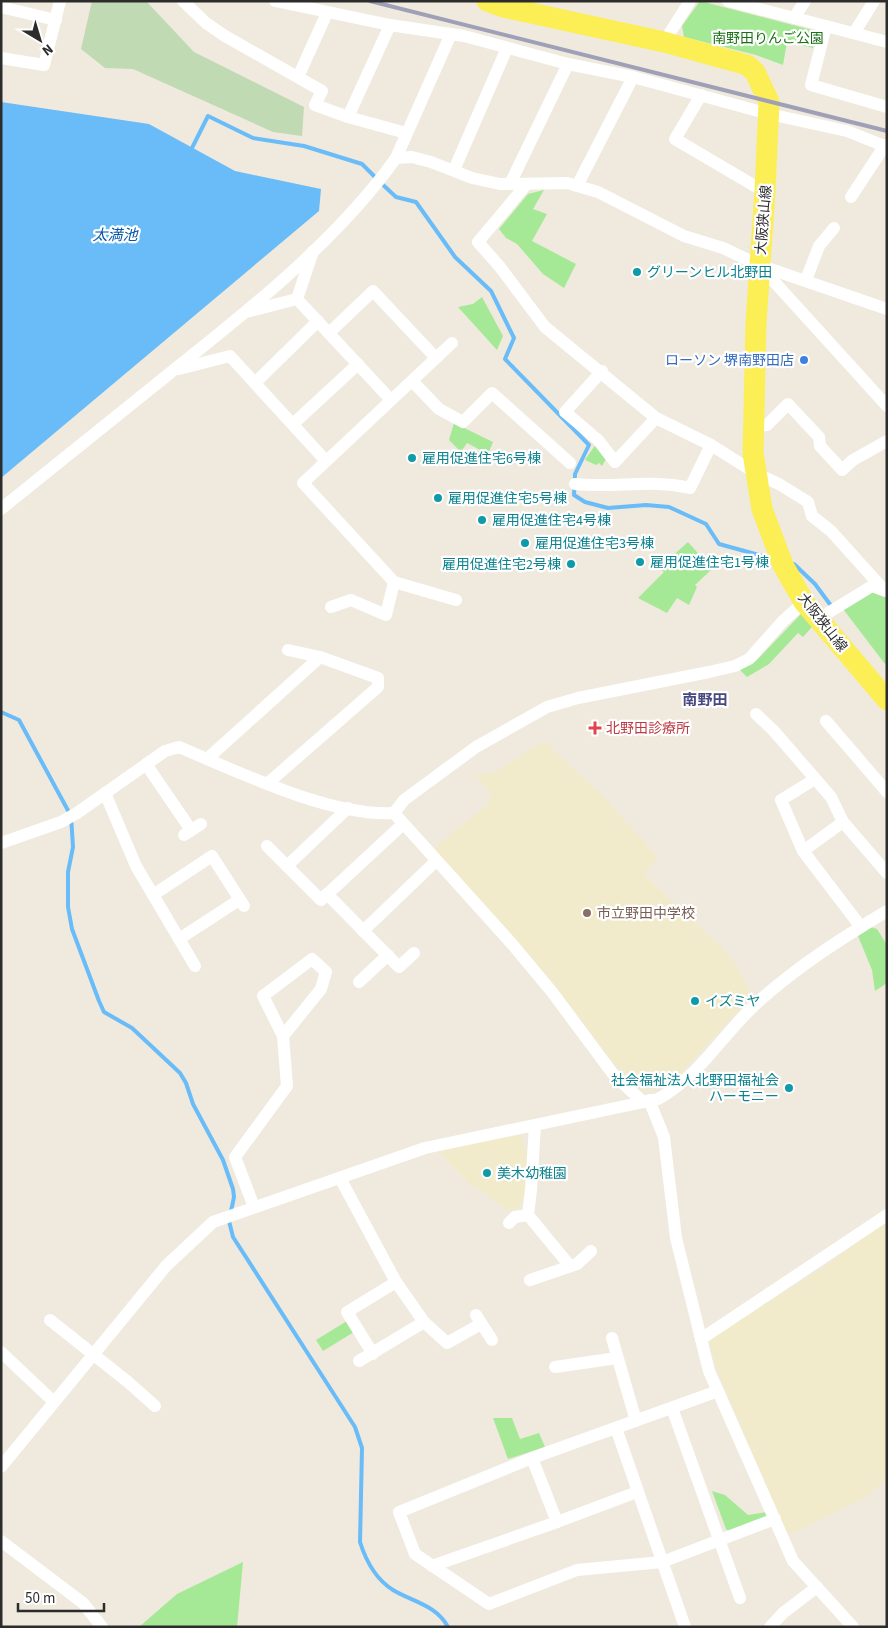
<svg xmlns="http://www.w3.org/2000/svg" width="888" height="1628" font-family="'Source Sans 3','Noto Sans JP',sans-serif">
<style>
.education{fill:#f1ebcc}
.green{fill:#a5e996}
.cemetery{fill:#c0dab3}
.water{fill:#69bcf8}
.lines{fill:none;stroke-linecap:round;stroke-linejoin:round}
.stream{stroke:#69bcf8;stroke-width:4}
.minor{stroke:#fff;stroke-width:12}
.primary{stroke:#fcee55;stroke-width:21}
.rail{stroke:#9f9fb8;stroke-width:4}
.culture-dot{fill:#0f9aa8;stroke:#fff;stroke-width:2}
.shop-dot{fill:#3f7fe0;stroke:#fff;stroke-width:2}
.health-dot{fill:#e0444e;stroke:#fff;stroke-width:2}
.education-dot{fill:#8d6e63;stroke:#fff;stroke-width:2}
.labels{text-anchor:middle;stroke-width:4.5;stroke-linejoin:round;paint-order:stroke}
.park-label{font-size:14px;fill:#1a7015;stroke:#fff}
.street-label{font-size:14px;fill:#2c2c2c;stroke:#fff}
.culture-label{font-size:14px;fill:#0d838f;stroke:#fff;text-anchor:start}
.shop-label{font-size:14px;fill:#366cbe;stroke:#fff;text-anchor:end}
.health-label{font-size:14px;fill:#be3a42;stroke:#fff;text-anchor:start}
.education-label{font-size:14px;fill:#785e54;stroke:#fff;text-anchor:start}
.water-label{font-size:15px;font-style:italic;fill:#0356a9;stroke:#fff}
.neighbourhood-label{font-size:15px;font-weight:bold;fill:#484981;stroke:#fff}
</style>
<rect width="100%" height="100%" fill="#efeadd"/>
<g class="education">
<path d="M544,741l58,54 56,62 -14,18 81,76 11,14 16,30 -76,84 -20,10 -13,2 -32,-31 -60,-80 -119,-130 57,-47 1,-11 -18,-20 9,3 12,-2z"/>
<path d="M519,1128l8,29 -1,33 -7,18 -13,2 -22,-18 -14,-8 -37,-38z"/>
<path d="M887,1220v259l-23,19 -73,36 -5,-3 -69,-161 -8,-30 115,-73z"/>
</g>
<g class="green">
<path d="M700,1l112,29 3,4 -2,14 -26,-6 -4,23 -27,-10 -72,-18 -2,-11z"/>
<path d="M544,190l-11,19 14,5 -15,27 44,23 -12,24 -21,-14 -26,-30 -11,-6 -7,-9 29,-35z"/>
<path d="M482,297l21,39 -6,14 -39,-43 15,-3z"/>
<path d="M454,423l39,19 -5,12 -21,-11 -6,9 -12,-12z"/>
<path d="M596,444l10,15 -4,7 -3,-3 -3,2 -11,-5z"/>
<path d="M688,542l24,27 -17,16 2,2 -8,18 -12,-7 -10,15 -29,-15 26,-26 -5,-4z"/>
<path d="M872,586l15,6v70l-2,2 -45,-59z"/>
<path d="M801,614l11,13 -9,10 -5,-4 -29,31 -22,13 -7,-7 16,-9z"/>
<path d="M871,927l6,2 10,16v38l-12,8 -3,-21 -14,-34z"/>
<path d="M347,1321l7,11 -31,19 -7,-11z"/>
<path d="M493,1418h19l8,21 19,-6 6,14 -37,12z"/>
<path d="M712,1491l13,4 23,20 19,-3 1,6 -38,14 -4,-3z"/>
<path d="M243,1562l-6,65h-98l38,-33z"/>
</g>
<path class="cemetery" d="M92,1h54l48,51 110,55 -2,29 -29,-4 -140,-63 -28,-1 -24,-19z"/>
<path class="water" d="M1,102l148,22 86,47 86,18 -2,22 -318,267z"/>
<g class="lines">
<g class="stream">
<path d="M192,148l16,-32 45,22 51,8 58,18 14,14"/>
<path d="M381,183l15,14 20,5 39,55 36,34 23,47 -9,21 84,86 -14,29 -1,21 11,7 23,6 38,-3 23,2 37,17 13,20 51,14"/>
<path d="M794,564l21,20 17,23"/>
<path d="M1,712l18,8 52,96 2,31 -5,25v35l4,22 27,72 5,11 28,16 48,45 6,10 7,21 30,56 10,29 1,8 -5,24 4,16 122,190 7,21 -2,94c6,19 17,38 33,48 20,12 43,15 55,37"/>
</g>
<g class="minor">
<path d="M183,1l23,22 19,13 97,55 -7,14 33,12 58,16"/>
<path d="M275,1l115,24 74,11 104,28 65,13 136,37 78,17 40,16"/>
<path d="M728,1l98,25 -15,59 76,22"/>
<path d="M1,7l55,13"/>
<path d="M794,18l11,-17"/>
<path d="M826,26l61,16"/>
<path d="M854,33l20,-32"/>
<path d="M664,42l26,-41"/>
<path d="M1,58l43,7 16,-64"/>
<path d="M298,77l29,-64"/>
<path d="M701,95l-26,44 90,53"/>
<path d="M348,117l42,-92"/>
<path d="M396,158l55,-124"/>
<path d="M454,170l53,-122"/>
<path d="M510,184l58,-120"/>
<path d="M526,185l-48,57 22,25 45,60 111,91 55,27 46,29 22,10 29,18 4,14 19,15 53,59"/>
<path d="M577,186l56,-109"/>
<path d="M851,197l34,-52"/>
<path d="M313,251l-16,48 94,101"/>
<path d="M759,265l128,141"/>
<path d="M806,280l13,-34 15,-18"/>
<path d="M246,312l51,-13"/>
<path d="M329,333l44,-42 63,67"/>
<path d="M179,369l51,-13 96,105"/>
<path d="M602,371l-37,41 33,28 17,22 41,-44"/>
<path d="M412,381l27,28 24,13 29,-29 78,70"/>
<path d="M255,383l63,-62"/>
<path d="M293,424l65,-60"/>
<path d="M754,426l13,-1 21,-21 31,33 1,9 22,24 11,-10 34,-19"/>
<path d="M575,484c38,4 78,-5 115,4l21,-43"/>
<path d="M1,509c58,-47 116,-93 174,-140 77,-61 164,-131 221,-211l16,-1 19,5 41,16 28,6 67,-1 31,9 86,44 39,12 36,17 128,44"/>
<path d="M394,582l62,18"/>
<path d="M331,607l20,-7 35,15 8,-33 -91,-99 149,-140"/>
<path d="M818,619l54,-33 13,5"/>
<path d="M756,714l17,16 58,67 12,25 44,51"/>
<path d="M826,721l61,71"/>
<path d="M207,759l113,-102"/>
<path d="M146,764l45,66"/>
<path d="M815,779l-34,21 22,51 58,76"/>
<path d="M268,783l110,-96v-9l-58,-21 -32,-7"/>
<path d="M105,793l31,73 59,100"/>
<path d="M394,813l10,-13 72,-53 71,-40 31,-9 131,-26 26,-6 14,-7 34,-38 21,-19"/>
<path d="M184,835l17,-11"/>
<path d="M1,843l60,-21 16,-9 88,-62 14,-4c59,25 152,70 215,66l118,131 40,48 61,82 30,28"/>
<path d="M267,846l54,54 82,-76"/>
<path d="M803,851l40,-29"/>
<path d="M287,866l61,-58"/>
<path d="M327,894l72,73 15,-14"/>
<path d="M153,895l59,-39 32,50"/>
<path d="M363,931l73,-70"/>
<path d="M179,939l60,-39"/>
<path d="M359,982l29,-27"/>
<path d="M649,1100l15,37 12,101 33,133 84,190 60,66"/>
<path d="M340,1178l56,104 28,40 23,21 34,-19"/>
<path d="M254,1207l-19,-50 52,-71 -4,-50 -20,-40 49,-37 14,13 -5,17 -38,47"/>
<path d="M528,1215l3,-25 4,-65"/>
<path d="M509,1223l6,-6 13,-2 42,51"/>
<path d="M530,1280l47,-16 14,-13"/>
<path d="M476,1315l16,25"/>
<path d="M50,1320l78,62 27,24"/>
<path d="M612,1338l24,83"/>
<path d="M701,1339l186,-124"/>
<path d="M1,1352l53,50"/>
<path d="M373,1354l-26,-42 49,-30"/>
<path d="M359,1361l65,-39"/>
<path d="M555,1367l62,-9"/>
<path d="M672,1408l68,190"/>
<path d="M616,1428l69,199"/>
<path d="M532,1458l-133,54 16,42 74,50 88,-34 85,-8 113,-43"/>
<path d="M1,1467l165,-201 47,-44 212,-74 233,-49c43,-24 65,-66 101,-98 39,-35 83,-63 128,-90"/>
<path d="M637,1492l-80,30 -25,-64 186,-67"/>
<path d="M1,1541l82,62 19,24"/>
<path d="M432,1566l125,-44"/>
<path d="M770,1627l13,-14 34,-26"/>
</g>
<path class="primary" d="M487,1l16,6 161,35 83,23 8,7 14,30 -4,90 -9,131 -3,130 9,56 21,56 21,37 83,98"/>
<path class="rail" d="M370,1l517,130"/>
</g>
<g class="culture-dot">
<circle cx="637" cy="272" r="5"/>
<circle cx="412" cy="458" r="5"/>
<circle cx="438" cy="498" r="5"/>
<circle cx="482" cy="520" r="5"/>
<circle cx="525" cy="543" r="5"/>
<circle cx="640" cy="562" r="5"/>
<circle cx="571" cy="564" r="5"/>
<circle cx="695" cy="1001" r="5"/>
<circle cx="789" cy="1088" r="5"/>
<circle cx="487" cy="1173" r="5"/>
</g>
<circle class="shop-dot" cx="804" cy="360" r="5"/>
<path class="health-dot" d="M592.5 720.5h5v5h5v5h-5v5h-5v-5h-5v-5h5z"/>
<circle class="education-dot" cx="587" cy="913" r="5"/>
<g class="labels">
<g class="park-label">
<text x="768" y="43">南野田りんご公園</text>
</g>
<g class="street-label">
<text transform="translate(763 220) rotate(-85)" y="5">大阪狭山線</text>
<text transform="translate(823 622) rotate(52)" y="5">大阪狭山線</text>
</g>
<g class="culture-label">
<text x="647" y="277">グリーンヒル北野田</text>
<text x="422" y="463">雇用促進住宅6号棟</text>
<text x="448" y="503">雇用促進住宅5号棟</text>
<text x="492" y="525">雇用促進住宅4号棟</text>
<text x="535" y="548">雇用促進住宅3号棟</text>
<text x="650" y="567">雇用促進住宅1号棟</text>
<text x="561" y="569" text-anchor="end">雇用促進住宅2号棟</text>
<text x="705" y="1006">イズミヤ</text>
<text x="779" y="1085" text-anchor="end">社会福祉法人北野田福祉会<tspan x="779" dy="16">ハーモニー</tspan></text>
<text x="497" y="1178">美木幼稚園</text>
</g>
<g class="shop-label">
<text x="794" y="365">ローソン 堺南野田店</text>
</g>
<g class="health-label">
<text x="606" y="733">北野田診療所</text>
</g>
<g class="education-label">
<text x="597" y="918">市立野田中学校</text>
</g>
<g class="water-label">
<text x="115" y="240">太満池</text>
</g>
<g class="neighbourhood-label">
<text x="705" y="705">南野田</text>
</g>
</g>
<rect width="888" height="1628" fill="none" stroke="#2c2c2c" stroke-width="5"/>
<g transform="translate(40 40) rotate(142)" stroke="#ffffff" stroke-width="4" paint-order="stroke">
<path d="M0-4L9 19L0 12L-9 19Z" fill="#2c2c2c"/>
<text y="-8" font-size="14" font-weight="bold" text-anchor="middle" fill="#2c2c2c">N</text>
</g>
<path d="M18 1603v8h86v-8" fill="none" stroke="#2c2c2c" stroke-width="2.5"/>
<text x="25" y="1603" font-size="15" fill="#2c2c2c" stroke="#ffffff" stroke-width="4" paint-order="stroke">50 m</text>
</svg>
